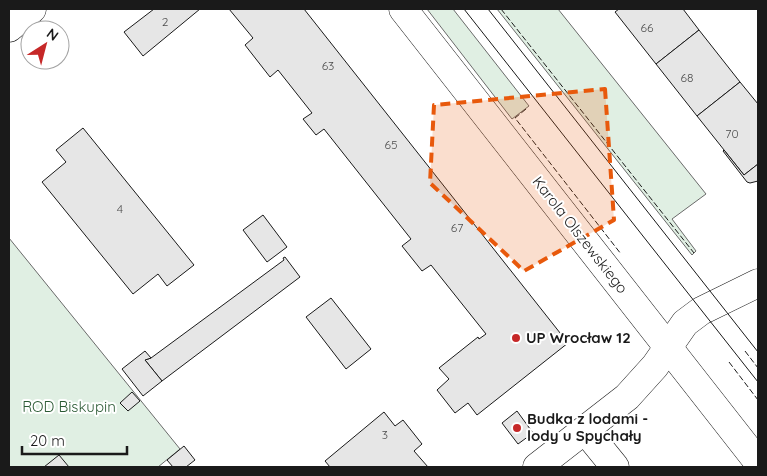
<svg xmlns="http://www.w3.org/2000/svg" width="767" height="476" font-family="Quicksand,sans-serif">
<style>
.green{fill:#e0efe3;stroke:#6a6a6a}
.building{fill:#e6e6e6;stroke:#1a1a1a}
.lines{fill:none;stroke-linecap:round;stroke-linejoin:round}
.minor-casing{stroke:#1a1a1a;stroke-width:29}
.minor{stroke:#fff;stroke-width:28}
.tram{stroke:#1a1a1a;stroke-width:1}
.fence{stroke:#1a1a1a;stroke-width:1;stroke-dasharray:6 2.5;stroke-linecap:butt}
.marked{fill:#e8590c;fill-opacity:0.2;stroke:#e8590c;stroke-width:4;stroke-dasharray:10 6;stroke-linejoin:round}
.poi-dot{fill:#c62828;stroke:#fff;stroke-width:2}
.labels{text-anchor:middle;stroke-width:4;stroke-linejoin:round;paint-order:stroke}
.number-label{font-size:12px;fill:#4d4d4d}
.street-label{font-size:15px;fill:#1a1a1a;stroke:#fff}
.poi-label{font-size:15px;font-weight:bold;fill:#1a1a1a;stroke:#fff;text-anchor:start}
.park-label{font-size:15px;fill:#2b5a34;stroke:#fff}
</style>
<rect width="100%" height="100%" fill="#fff"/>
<g class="green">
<path d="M427,9h26l76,97 -17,13z"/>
<path d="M497,9h61l148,185 -34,25 24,32 -4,4z"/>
<path d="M9,238l171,211 -22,18h-149z"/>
</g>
<g class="building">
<path d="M154,9h46l-57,47 -19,-24z"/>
<path d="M229,9h75l264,334 -91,72 -9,-12 -13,10 -18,-23 12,-11 -10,-11 39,-31 1,2 7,-5 -55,-69 -9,6 -20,-25 9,-7 -87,-110 -8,6 -13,-16 9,-6 -34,-43 -8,7 -25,-32 8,-7z"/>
<path d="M619,9h64l16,21 -43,34 -41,-52z"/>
<path d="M699,30l41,52 -43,34 -41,-52z"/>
<path d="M740,82l18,22v60l-14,11 -47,-59z"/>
<path d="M83,128l111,137 -27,21 -9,-12 -25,20 -91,-112 24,-20 -10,-12z"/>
<path d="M724,150l20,25 14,-11v17l-8,2 -3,-1 -24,-31z"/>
<path d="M263,215l24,32 -20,15 -24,-32z"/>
<path d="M285,257l15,20 -138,104 -17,-21 6,-2 133,-98 -1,-2z"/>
<path d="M331,298l40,51 -25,20 -40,-52z"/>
<path d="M145,351l6,7 -6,2 17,21 -19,15 -21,-27z"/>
<path d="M132,392l8,9 -12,10 -8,-8z"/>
<path d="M517,411l16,22 -15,11 -16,-21z"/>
<path d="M384,412l11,14 8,-6 19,24 -8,7 14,16h-98l-5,-6z"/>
<path d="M184,446l11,14 -9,7h-13l-6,-7z"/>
<path d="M59,455l10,12h-25z"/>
</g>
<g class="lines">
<g class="minor-casing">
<g id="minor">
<path d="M403,9l355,453"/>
<path d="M9,28l23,-19"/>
<path d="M585,430l30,37"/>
<path d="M537,467l90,-70 28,-31 30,-43 16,-12 57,-28"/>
</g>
</g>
<use href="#minor" class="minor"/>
<g class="tram">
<path d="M464,9l294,373"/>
<path d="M488,9l270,343"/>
</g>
<g class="fence">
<path d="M501,9l193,244"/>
<path d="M526,109l-11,9 106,136"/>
<path d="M745,351l13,17"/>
<path d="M729,362l29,38"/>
</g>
</g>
<path class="marked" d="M605,89l9,131 -90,51 -94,-88 4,-78z"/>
<g class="poi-dot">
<circle cx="516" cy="338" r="5"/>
<circle cx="517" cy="428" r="5"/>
</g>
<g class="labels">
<g class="number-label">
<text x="165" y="26">2</text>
<text x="647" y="32">66</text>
<text x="328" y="70">63</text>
<text x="687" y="82">68</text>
<text x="732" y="138">70</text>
<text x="391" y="149">65</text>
<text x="120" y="213">4</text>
<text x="457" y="232">67</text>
<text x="385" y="439">3</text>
</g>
<g class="street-label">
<text transform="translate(580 235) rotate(52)" y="5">Karola Olszewskiego</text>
</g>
<g class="poi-label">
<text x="526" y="343">UP Wrocław 12</text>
<text x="527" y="424">Budka z lodami -<tspan x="527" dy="17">lody u Spychały</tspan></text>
</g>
<g class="park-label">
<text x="69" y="412">ROD Biskupin</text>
</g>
</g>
<rect width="767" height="476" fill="none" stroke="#1a1a1a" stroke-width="20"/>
<g transform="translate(45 45) rotate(36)"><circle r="24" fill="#ffffff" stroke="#a3a3a3"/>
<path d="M0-4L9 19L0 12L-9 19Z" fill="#c62828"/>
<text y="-8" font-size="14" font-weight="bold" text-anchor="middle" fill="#1a1a1a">N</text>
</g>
<path d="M22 446v8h105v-8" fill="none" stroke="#1a1a1a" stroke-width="2.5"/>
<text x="30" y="446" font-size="15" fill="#1a1a1a" stroke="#ffffff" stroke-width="4" paint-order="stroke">20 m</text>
</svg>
